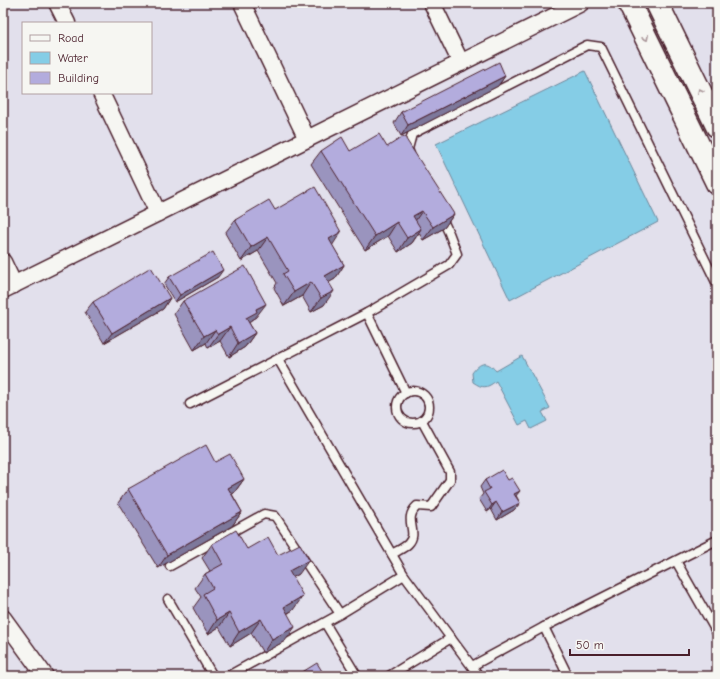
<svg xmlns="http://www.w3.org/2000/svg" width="720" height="679" font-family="'Comic Neue',sans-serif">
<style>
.water{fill:#85cde6;stroke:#6d879b}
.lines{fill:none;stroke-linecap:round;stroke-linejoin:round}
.service-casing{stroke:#4a1f2b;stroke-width:11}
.minor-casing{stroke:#4a1f2b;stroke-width:19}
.secondary-casing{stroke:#4a1f2b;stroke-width:25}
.service{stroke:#f6f6f2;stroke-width:8}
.minor{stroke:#f6f6f2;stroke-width:16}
.secondary{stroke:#f6f6f2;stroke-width:22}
.wall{fill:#9a94be;stroke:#4a1f2b}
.shaded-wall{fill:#7d789b;stroke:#4a1f2b}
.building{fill:#b3acdd;stroke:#4a1f2b}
.oneway{stroke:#a99598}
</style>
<rect width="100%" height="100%" fill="#e2e0ec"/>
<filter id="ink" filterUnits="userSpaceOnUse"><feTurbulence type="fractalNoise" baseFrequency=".025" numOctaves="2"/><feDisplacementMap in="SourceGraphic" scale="8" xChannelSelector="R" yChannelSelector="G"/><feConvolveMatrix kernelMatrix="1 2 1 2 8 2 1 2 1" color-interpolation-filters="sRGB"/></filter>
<g filter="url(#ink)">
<g class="water">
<path d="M585,71l73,151 -148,78 -74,-156z"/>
<path d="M522,356l28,52 -8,4 5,9 -16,8 -4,-8 -8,4 -23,-44c-9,7 -13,8 -23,1l-1,-9c8,-11 15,-13 24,-2z"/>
</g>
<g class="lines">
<g class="service-casing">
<g id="service">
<path d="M410,154l-2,-5 4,-15 175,-89 14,2 116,237"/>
<path d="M367,313l39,80"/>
<path d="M278,359l126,216 75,101"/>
<circle cx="413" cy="407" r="16"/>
<path d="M190,404l177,-91 82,-48 8,-11 -8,-21 -8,-17"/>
<path d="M392,554c5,-3 12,-6 16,-10 12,-12 -6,-24 9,-38l14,1 19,-27v-8l-28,-51"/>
<path d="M676,561l41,72"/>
<path d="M170,566l94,-52 11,2 65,98"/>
<path d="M168,599l45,77"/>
<path d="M325,623l32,53"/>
<path d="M544,627l24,49"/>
<path d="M472,666l72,-39 173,-87"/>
<path d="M228,676l112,-62 64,-39"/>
<path d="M389,676l62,-38"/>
</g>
</g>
<g class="minor-casing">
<g id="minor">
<path d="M57,3l10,20"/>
<path d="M242,3l65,136"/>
<path d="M432,3l29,60"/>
<path d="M101,93l57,120"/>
<path d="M3,262l11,23"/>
<path d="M3,290l578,-287"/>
<path d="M3,618l42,58"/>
</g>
</g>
<g class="secondary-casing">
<g id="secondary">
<path d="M629,3l88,180"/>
<path d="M657,3l60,123"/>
</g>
</g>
<use href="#service" class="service"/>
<use href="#minor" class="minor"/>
<use href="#secondary" class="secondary"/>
</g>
<g class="wall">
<path d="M505,76l-7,10 -97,50 -7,-13 7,-11z"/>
<path d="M321,151h29l104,63 -10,14 -21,12 -4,-7 -7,10 -14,9 -10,-16 -23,14 -54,-86z"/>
<path d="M275,210l57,35 12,20 -9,14 -6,3 -5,23 -13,7 -9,-16 -18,10 -10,-18 3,-5 -19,-32 -17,10 -16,-28 10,-13z"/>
<path d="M169,277h49l-43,25 -11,-18z"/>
<path d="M170,298l-7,11 -59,34 -19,-31 8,-10z"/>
<path d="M183,301l73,16 -5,3 -2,3 6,10 -10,14 -16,10 -9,-16 -12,7 -2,-5 -12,7 -20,-36z"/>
<path d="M215,462l29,17 -10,14 -2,1 10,18 -10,14 -74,42 -40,-65 10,-14z"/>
<path d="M485,480h23l12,23 -6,7 -17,10 -6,-11 -4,3 -8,-13 4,-5 -3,-7z"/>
<path d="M212,544l35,5 31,6 21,19 -7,4 1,32 -6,4 -2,27 -22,12 -12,-20 -21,13 -11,-19 -11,7 -15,-26 8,-11 -6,-9 10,-14 5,-3 -8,-13z"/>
</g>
<g class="shaded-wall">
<path d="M505,76l-7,10 -97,50 7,-11z"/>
<path d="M422,211l-9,13v-8z"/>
<path d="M454,214l-10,14 -21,12 10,-13z"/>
<path d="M397,222l-9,14 -23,14 10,-14z"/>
<path d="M421,229l-9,14 -14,9 9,-14z"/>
<path d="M341,232l-9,14 -3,-7z"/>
<path d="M268,237l-10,14 -17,10 10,-14z"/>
<path d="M344,265l-9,14 -19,11 9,-14z"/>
<path d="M223,270l-5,7 -43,25 5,-7z"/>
<path d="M311,282l-9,14 -18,10 10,-14z"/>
<path d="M334,291l-10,14 -13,7 10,-14z"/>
<path d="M170,298l-7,11 -59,34 8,-10z"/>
<path d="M266,304l-10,13 -5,3 -3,6 -2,-8 10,-9z"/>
<path d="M230,327l-10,14 -12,7 10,-14z"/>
<path d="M215,330l-9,13 -12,7 10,-14z"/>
<path d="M255,333l-10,14 -16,10 9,-14z"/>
<path d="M244,479l-10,14 -16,9 10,-14z"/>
<path d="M520,491l-6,7v-4z"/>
<path d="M496,502l-5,7 -4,3 5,-7z"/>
<path d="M520,503l-6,7 -17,10 5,-8z"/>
<path d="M242,512l-10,14 -74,42 9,-13z"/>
<path d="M309,560l-10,14 -20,11 10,-14z"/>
<path d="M303,596l-10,14 -19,11 10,-14z"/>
<path d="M229,613l-10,14 -11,7 9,-14z"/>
<path d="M261,619l-10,14 -21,13 9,-14z"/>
<path d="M295,627l-10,14 -22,12 9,-14z"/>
</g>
<g class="building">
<path d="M499,62l6,14 -97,49 -7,-13z"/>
<path d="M379,134l8,13 17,-11 50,78 -21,13 -11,-16 -9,5 8,13 -14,9 -10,-16 -22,14 -54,-85 21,-14 8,14z"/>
<path d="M315,187l26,45 -12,7 15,26 -19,11 9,15 -13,7 -10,-16 -17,10 -11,-18 5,-3 -20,-34 -17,10 -16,-27 34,-20 6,10z"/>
<path d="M213,252l10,18 -43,25 -11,-18z"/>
<path d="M245,266l21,38 -10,5 1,3 -11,6 9,15 -17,10 -8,-16 -12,7 -3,-4 -11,6 -21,-35z"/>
<path d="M151,267l19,31 -58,35 -19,-31z"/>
<path d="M206,445l9,17 15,-8 14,25 -16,9 14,24 -75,43 -39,-66z"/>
<path d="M502,470l6,10 4,-2 8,13 -6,3 6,9 -18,9 -6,-10 -4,3 -8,-13 6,-3 -5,-9z"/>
<path d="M236,530l11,19 21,-12 10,18 22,-11 9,16 -20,11 14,25 -19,11 11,20 -23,12 -11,-20 -22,13 -10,-19 -12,7 -14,-26 10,-6 -8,-14 18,-10 -11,-20z"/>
<path d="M317,663l8,13h-29z"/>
<path d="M339,672l3,4h-10z"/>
</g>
<defs><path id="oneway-chevron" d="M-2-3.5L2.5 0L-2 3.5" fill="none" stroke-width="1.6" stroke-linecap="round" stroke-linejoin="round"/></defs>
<g class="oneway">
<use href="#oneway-chevron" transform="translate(646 38) rotate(64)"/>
<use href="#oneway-chevron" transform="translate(700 91) rotate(-116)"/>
</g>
</g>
<rect width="720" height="679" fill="none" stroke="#f6f6f2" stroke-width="16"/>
<rect x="8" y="8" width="704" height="663" fill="none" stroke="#4a1f2b" stroke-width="1.5" filter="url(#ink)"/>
<rect x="22" y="22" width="130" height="72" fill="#f6f6f2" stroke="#b1a0a2"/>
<rect x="30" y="35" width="20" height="6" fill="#f6f6f2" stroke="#b1a0a2"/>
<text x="58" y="42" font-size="12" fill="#4a1f2b">Road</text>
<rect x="30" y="52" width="20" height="12" fill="#85cde6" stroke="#b1a0a2"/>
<text x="58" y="62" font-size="12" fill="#4a1f2b">Water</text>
<rect x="30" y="72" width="20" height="12" fill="#b3acdd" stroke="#b1a0a2"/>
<text x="58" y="82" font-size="12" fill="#4a1f2b">Building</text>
<path d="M570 649v6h119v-6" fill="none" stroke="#4a1f2b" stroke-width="2"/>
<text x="576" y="649" font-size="12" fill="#4a1f2b" stroke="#f6f6f2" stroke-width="3" paint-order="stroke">50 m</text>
</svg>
